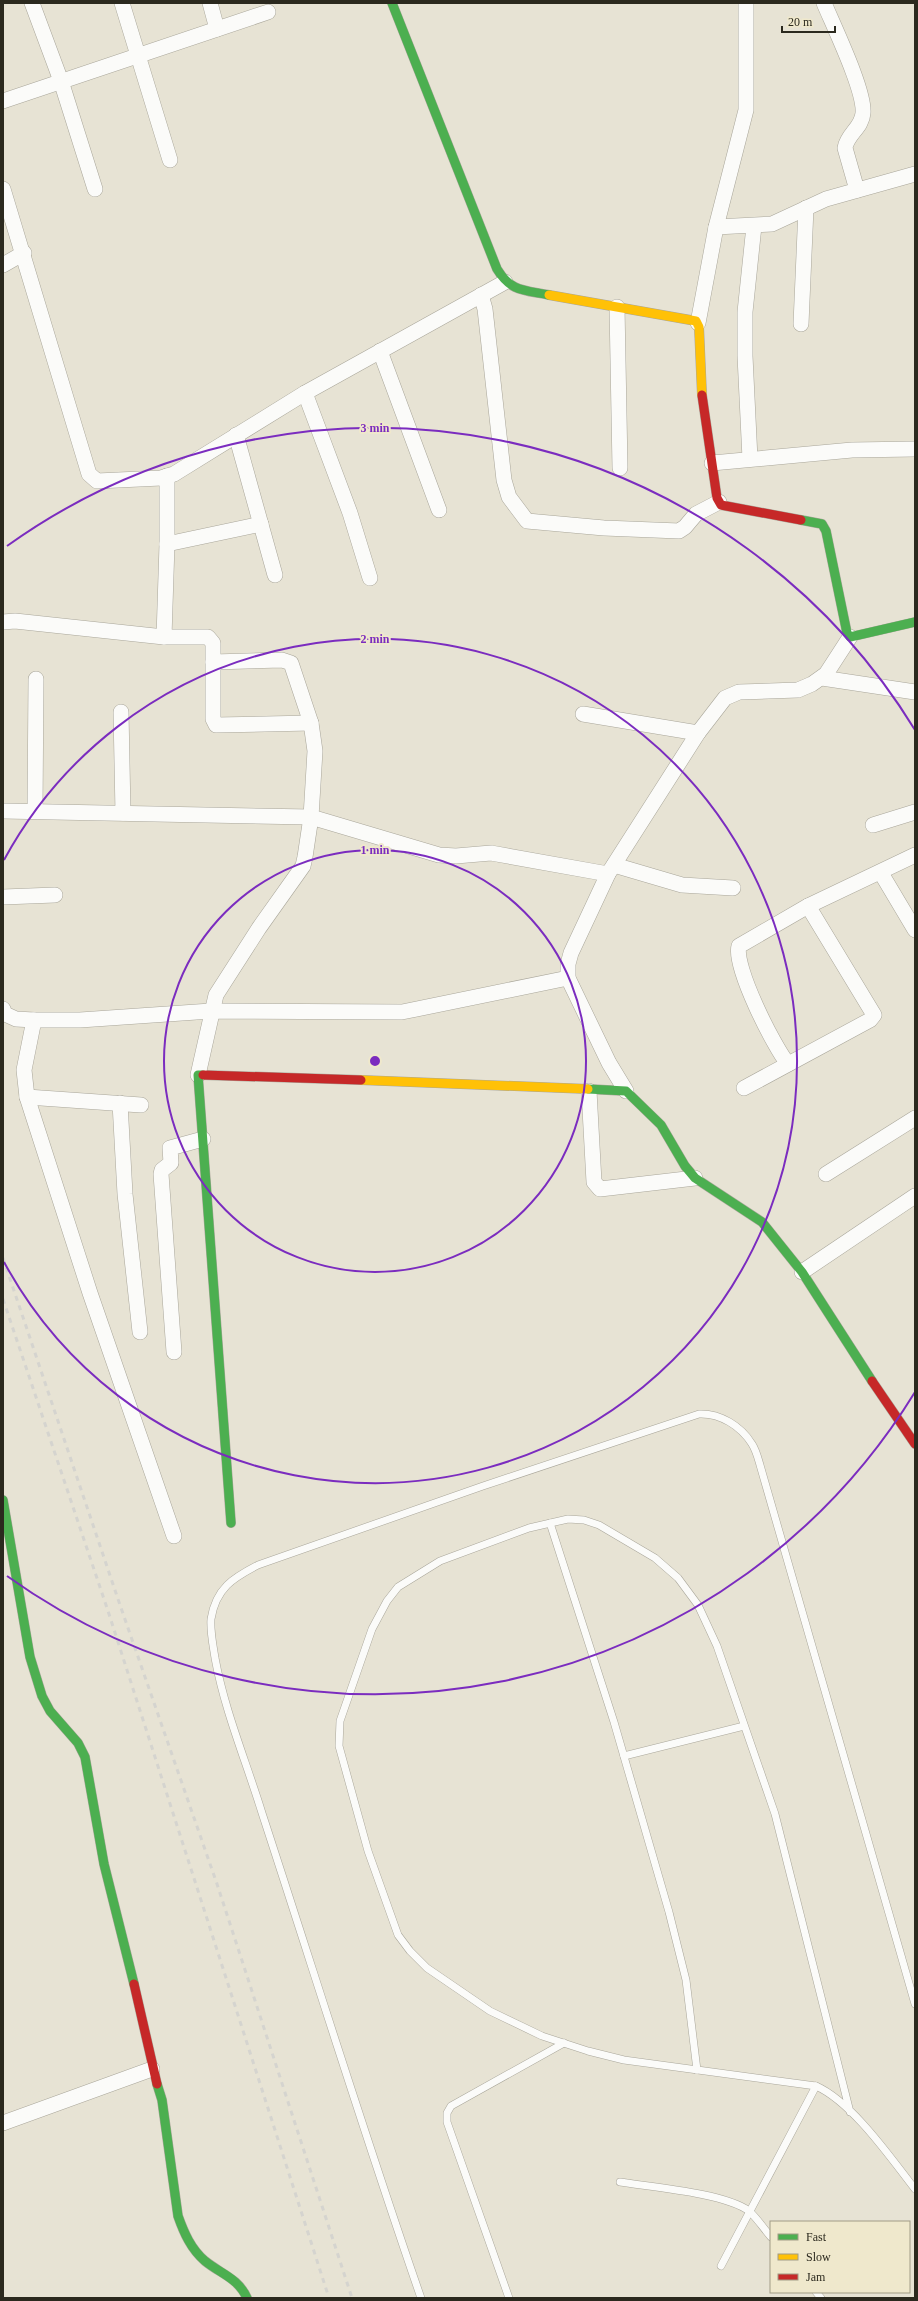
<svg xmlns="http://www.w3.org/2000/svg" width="918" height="2301" font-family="'Times New Roman',serif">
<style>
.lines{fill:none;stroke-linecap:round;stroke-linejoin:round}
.lane-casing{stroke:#a9a69a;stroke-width:8}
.street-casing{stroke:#a9a69a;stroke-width:16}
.fast-casing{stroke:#a9a69a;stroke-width:10}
.slow-casing{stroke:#a9a69a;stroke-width:10}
.jam-casing{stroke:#a9a69a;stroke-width:10}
.lane{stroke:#fbfbf9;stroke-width:7}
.street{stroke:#fbfbf9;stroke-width:15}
.fast{stroke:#4caf50;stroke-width:9}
.slow{stroke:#ffc107;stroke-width:9}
.jam{stroke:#c62828;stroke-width:9}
.rail{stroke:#d5d4cf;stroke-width:3;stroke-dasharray:5 5;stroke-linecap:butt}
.ring{fill:none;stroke:#7b2cbf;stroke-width:2}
.centre{fill:#7b2cbf;stroke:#efe8cc;stroke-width:2}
.ring-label{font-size:12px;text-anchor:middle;font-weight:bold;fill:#7b2cbf;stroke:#efe8cc;stroke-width:4;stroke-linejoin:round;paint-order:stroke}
</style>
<rect width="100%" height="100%" fill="#e7e3d4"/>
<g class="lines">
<g class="lane-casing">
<g id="lane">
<path d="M550,1523l64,199 55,190 17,68 11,90"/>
<path d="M624,1756l120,-30"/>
<path d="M850,2112l-75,-298 -58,-168 -19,-41 -20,-27 -23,-20 -56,-33 -15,-5 -16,-1 -39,9 -89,33 -42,26 -11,14 -15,28 -32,92 -1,25 29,105 30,84 12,16 17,17 63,43 52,25 46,15 36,9 192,26c36,16 74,71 99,103"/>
<path d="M620,2182c31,5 105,11 129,29 8,7 15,18 22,26"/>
<path d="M721,2266l95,-180"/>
<path d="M816,2292l5,6"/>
<path d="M421,2298c-56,-161 -106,-323 -159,-485 -16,-52 -37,-101 -47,-155 -2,-13 -5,-27 -4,-39 5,-31 22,-41 47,-54l225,-79 216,-72c21,-1 42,12 53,30 4,6 6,14 8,21l155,539"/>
<path d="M509,2298l-62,-176v-9l4,-7 113,-63"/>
</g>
</g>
<g class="street-casing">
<g id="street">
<path d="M32,3l29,78 34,108"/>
<path d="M122,3l48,157"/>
<path d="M210,3l7,26"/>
<path d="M824,3c10,24 41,88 39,110 -1,15 -16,21 -18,35l12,42"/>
<path d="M3,101l265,-89"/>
<path d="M3,189l86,285 8,7 64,-3 13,-4 131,-81 200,-111"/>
<path d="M716,227l56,-3 54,-25 89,-25"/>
<path d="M3,265l21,-12"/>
<path d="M481,295l4,14 19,171 5,17 18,24 77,7 75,3 6,-4 11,-13 23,-12"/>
<path d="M617,307l3,161"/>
<path d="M698,323l18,-96 30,-117v-107"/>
<path d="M801,324l5,-116"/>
<path d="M380,351l59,159"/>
<path d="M305,393l45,120 20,65"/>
<path d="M236,435l39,140"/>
<path d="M750,459l-5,-103v-44l9,-86"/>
<path d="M712,463l140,-13 63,-1"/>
<path d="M167,544l94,-20"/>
<path d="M3,622l12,-1 149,16h44l5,6v76l3,6 95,-2"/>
<path d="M164,637l3,-93v-68"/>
<path d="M822,678l93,14"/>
<path d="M121,712l2,101"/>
<path d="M583,714l115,19"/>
<path d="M3,811l308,6 128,38 17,1 35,-3 117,21"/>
<path d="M35,811l1,-132"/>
<path d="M873,825l42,-13"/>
<path d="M614,865l68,20 51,3"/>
<path d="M881,873l34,57"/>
<path d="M3,897l52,-2"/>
<path d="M3,1009l2,5 11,5 18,1h46l131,-9 191,1 166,-34"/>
<path d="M34,1020l-10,50 3,27 63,196 84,243"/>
<path d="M788,1064c-14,-17 -55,-98 -49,-118l69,-40 107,-51"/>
<path d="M198,1075l18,-80 43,-67 44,-62 2,-9 6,-40 4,-66 -4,-28 -20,-60 -9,-3 -69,2"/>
<path d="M744,1088l126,-68 4,-5 -66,-109"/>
<path d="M589,1091l5,91 6,7 95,-11"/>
<path d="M626,1091l-17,-28 -41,-85v-14l3,-11 37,-79 90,-141 27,-35 14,-6 59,-2 14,-6 14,-10 24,-37"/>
<path d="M27,1097l114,8"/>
<path d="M120,1103l5,91 15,138"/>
<path d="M826,1174l89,-56"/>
<path d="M802,1272l113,-76"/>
<path d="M174,1352l-13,-178 1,-4 9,-7 -1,-15 33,-9"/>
<path d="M3,2123l149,-54"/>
</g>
</g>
<g class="fast-casing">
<g id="fast">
<path d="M392,3l105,266c14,23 27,21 52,26"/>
<path d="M801,520l21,4 4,7 21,102 3,4 65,-15"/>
<path d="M203,1075h-5l33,448"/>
<path d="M588,1089l38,2 35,34 24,41 10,12 67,44 40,50 70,109"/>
<path d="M3,1500l27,157 12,39 8,15 28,32 7,14 19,107 30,120"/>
<path d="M157,2084l5,16 16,116c6,17 13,33 27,45 16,13 33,17 42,37"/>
</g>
</g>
<g class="slow-casing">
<g id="slow">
<path d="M549,295l147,26 3,6 3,68"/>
<path d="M361,1080l227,9"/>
</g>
</g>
<g class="jam-casing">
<g id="jam">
<path d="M702,395l15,103 4,7 80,15"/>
<path d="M203,1075l158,5"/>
<path d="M872,1381l43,63"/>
<path d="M134,1984l23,100"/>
</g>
</g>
<use href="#lane" class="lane"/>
<use href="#street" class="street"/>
<use href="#fast" class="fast"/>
<use href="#slow" class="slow"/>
<use href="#jam" class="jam"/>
<g class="rail">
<path d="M3,1258l117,347 97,279 135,414"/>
<path d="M3,1299l105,312 221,687"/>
</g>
</g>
<g class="ring">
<circle cx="375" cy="1061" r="211"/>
<path d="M4 860A422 422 0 1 1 4 1262"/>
<path d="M915 1392A633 633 0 0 1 7 1576M7 546A633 633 0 0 1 915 730"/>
</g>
<circle cx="375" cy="1061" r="6" class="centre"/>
<g class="ring-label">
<text x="375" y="432">3 min</text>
<text x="375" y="643">2 min</text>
<text x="375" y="854">1 min</text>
</g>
<rect width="918" height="2301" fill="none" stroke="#2b291e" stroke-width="8"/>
<rect x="770" y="2221" width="140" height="72" fill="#efe8cc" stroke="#a19c86"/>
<rect x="778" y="2234" width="20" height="6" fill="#4caf50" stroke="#a19c86"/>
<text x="806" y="2241" font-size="12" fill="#2b291e">Fast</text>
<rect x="778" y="2254" width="20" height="6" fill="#ffc107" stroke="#a19c86"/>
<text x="806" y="2261" font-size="12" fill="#2b291e">Slow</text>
<rect x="778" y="2274" width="20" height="6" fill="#c62828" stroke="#a19c86"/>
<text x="806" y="2281" font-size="12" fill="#2b291e">Jam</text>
<path d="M782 26v6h53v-6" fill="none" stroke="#2b291e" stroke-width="2"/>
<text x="788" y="26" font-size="12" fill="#2b291e" stroke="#efe8cc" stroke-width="3" paint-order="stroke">20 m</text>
</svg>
